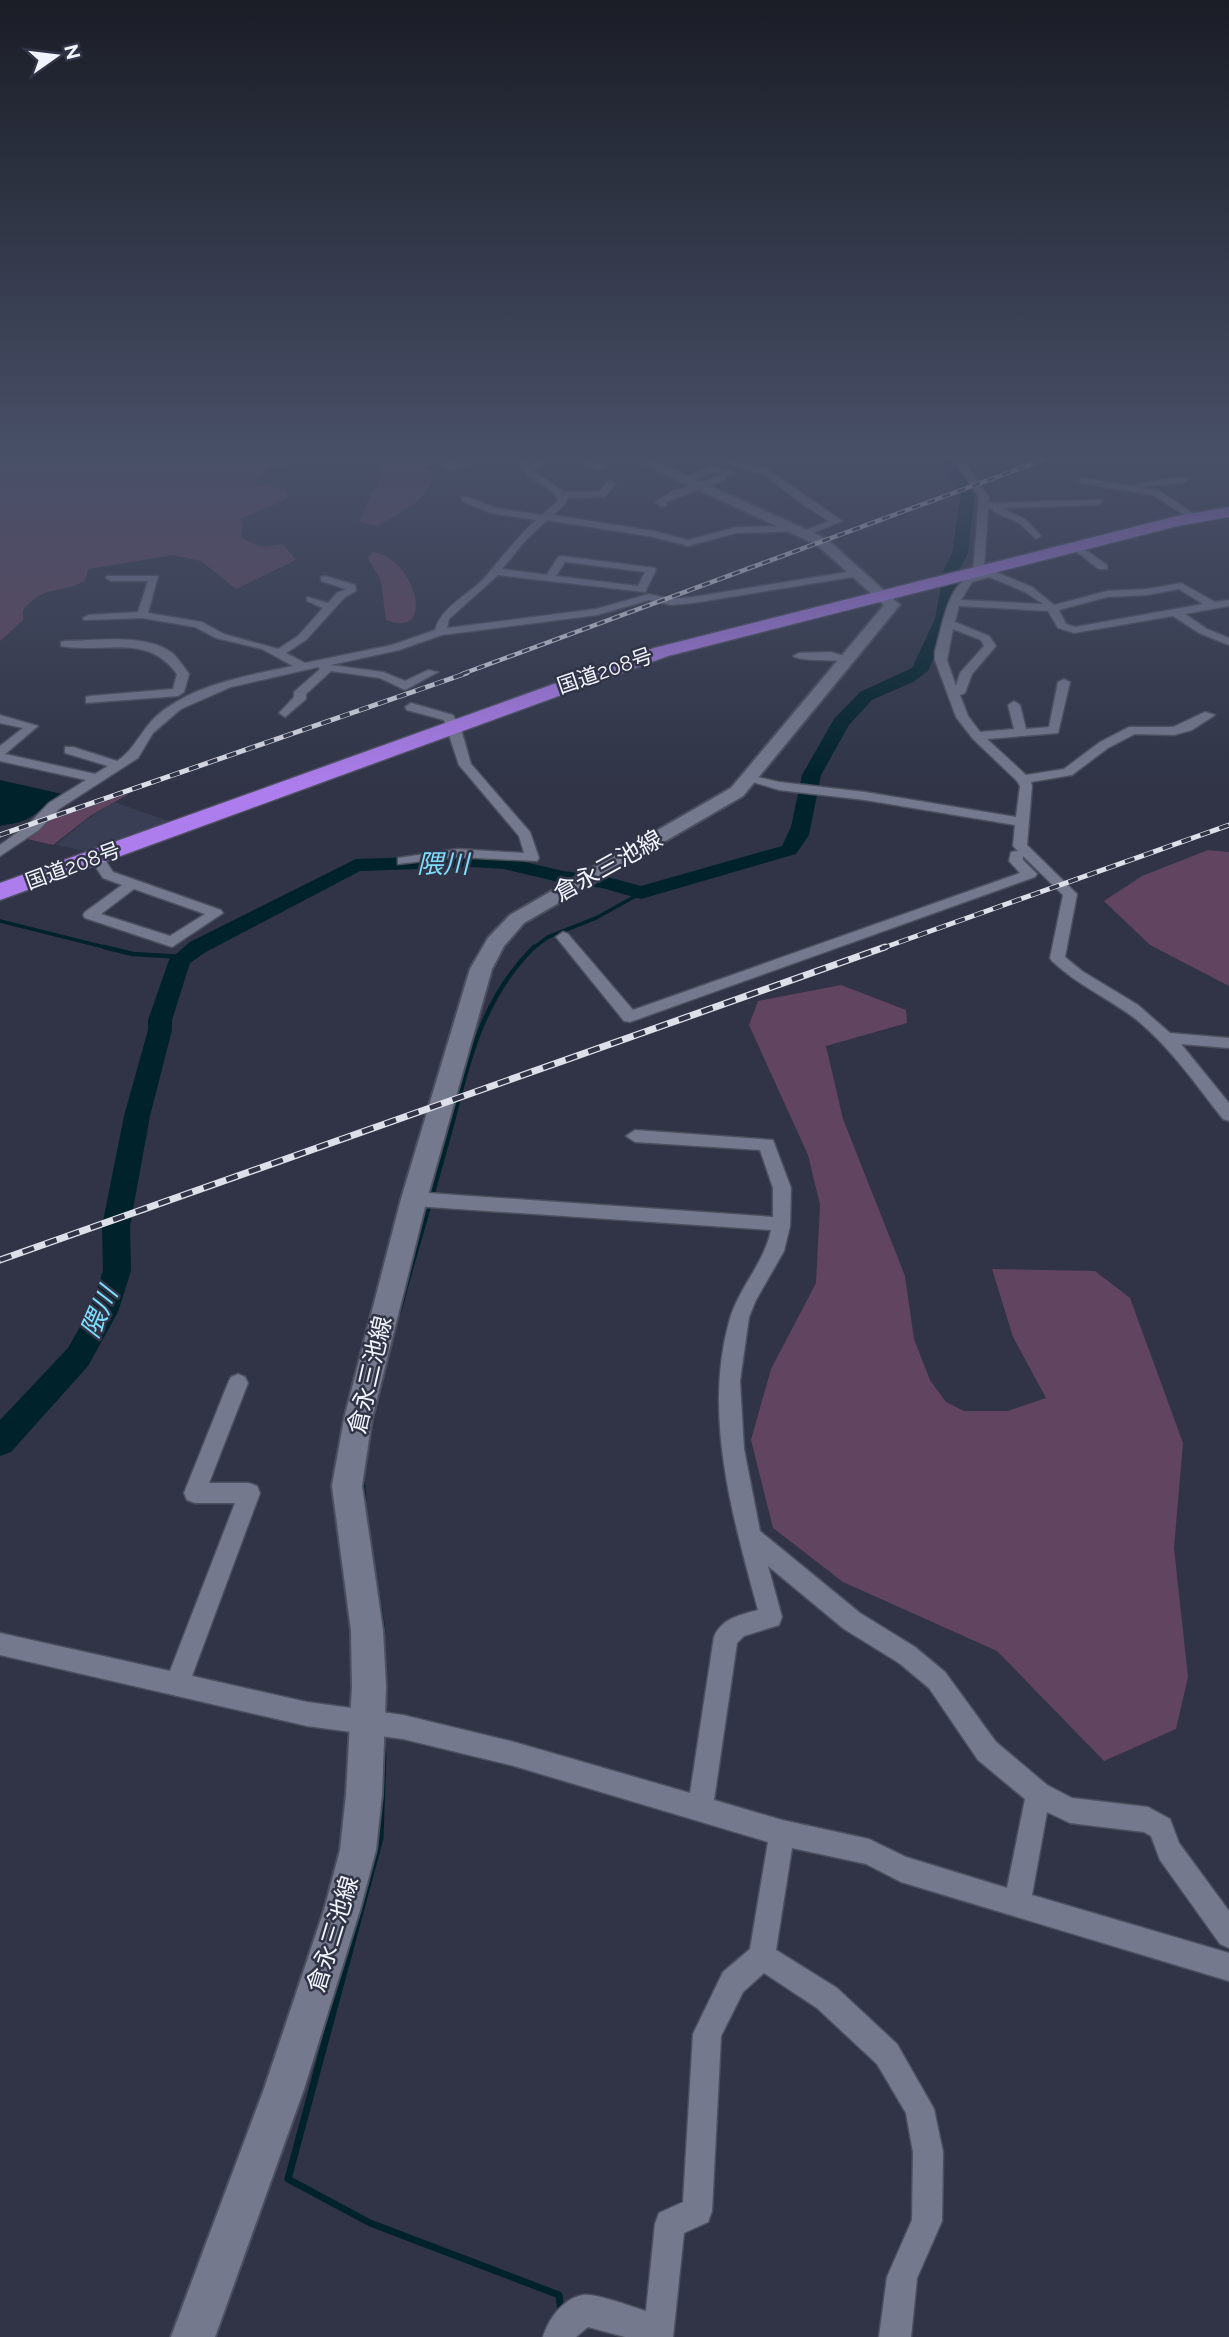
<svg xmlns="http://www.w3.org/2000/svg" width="1229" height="2337" font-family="Raleway,'Noto Sans JP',sans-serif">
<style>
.built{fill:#393e54}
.green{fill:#61445f}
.water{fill:#00222b}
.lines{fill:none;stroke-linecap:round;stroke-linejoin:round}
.stream-far3{stroke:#00222b;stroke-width:3.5}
.stream-far2{stroke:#00222b;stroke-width:4.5}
.stream-far1{stroke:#00222b;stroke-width:5}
.stream{stroke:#00222b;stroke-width:7}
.river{fill:#00222b;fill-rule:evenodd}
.street-casing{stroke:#4c505e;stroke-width:3}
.secondary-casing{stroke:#4c505e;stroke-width:4}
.highway-casing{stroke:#4c505e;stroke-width:3}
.street{fill:#75798e;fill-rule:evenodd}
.secondary{fill:#75798e;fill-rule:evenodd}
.highway{fill:#ad7ded;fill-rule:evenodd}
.rail-far2-casing{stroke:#dddfe9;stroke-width:4.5}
.rail-far1-casing{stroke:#dddfe9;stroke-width:5}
.rail-casing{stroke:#dddfe9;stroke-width:7}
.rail-far2{stroke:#303446;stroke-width:2.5;stroke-dasharray:8;stroke-linecap:butt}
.rail-far1{stroke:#303446;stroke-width:3.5;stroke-dasharray:10;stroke-linecap:butt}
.rail{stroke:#303446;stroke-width:4.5;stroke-dasharray:12;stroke-linecap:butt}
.labels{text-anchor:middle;stroke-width:5;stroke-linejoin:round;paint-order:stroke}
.far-street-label{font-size:21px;fill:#f2f4fd;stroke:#303446}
.street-label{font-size:24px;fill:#f2f4fd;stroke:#303446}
.water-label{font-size:26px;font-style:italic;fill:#7cddfc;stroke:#303446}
</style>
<rect width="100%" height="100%" fill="#303446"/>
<path class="built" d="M114,802l58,20 -82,30 -34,-7 30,-25z"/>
<g class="green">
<path d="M0,460h316l-2,3 -43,3 -18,18 32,5 3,7 -5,5 -43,18 3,6 -2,13 22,9 20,-3 13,16 -60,29 -35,-28 -28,-6 -85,14 -3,12c-28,14 -40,3 -62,29v10l-23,21z"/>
<path d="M380,460h32l20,11c3,27 -36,43 -54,55l-19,-4 13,-31 7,-6z"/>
<path d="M372,552c42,3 67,89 14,68l-5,-39 -13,-23z"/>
<path d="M130,793l-40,23 -37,29 -30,-7 25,-17z"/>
<path d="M1208,850l21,2v134l-79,-41 -46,-44 38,-25z"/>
<path d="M841,985l65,25 1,13 -81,23 17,73 62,157 9,63 16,41 16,22 18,9h44l38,-13 -33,-61 -21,-68 103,2 35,27 53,145 -9,105 14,129 -12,52 -72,32 -107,-110 -154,-69 -70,-54 -22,-88 20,-71 45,-86 4,-78 -12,-50 -59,-130 9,-24z"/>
</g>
<path class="water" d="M0,780l62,14c-2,2 -29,22 -33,24 -8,5 -20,6 -29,8z"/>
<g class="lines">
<g class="stream-far3">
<path d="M0,921l112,28"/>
<path d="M532,949l16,-12 48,-19 45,-25"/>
</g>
<g class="stream-far2">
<path d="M104,947l29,7 51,3"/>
<path d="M402,1301c14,-52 30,-103 44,-155 21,-74 31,-143 88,-199"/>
</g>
<g class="stream-far1">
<path d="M399,1312l3,-12"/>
<path d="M362,1477l2,23"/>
<path d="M380,1609l3,23"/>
<path d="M383,1755v-6"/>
</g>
<path class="stream" d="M383,1753l-3,85 -92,341 82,44 189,72 2,17"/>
<path class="river" d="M938,460h13l24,33 -7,60 -8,16 -9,50 -23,52 -15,11 -41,18 -23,25 -28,50 -12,60 -13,19 -155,45 -39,-11 -39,-5 -59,-14 -30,-2 -114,4 -154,81 -16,11 -18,57v10l-22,86 -20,110 1,45 -13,41 -30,54 -77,86 -11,4v-36l68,-72 22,-39 13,-38 -1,-45 22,-110 24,-86v-10l21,-60 21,-18 166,-83 118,-4 30,2 59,14 41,5 37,10 141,-40 9,-19 11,-52 32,-56 26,-27 52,-24 23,-49 9,-50 8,-16 9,-60z"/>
<g class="street-casing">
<g id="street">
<path d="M422,460h8l1,5 -8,2z"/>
<path d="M443,460h9v3l27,-3 -31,10 -5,-3z"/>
<path d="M516,460h9l3,5 9,-5h12l-17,10 32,22h35l9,-11 8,2 -11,14 -37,1 -3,6 -12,11 101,16 34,9 49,-13 62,-1 3,1 1,4 26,-10 -24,-15 -42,-32 -50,-14h21l35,10 73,51 -36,15 -3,-1 -1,-4 -65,2 -49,13 -35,-9 -106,-17 -23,22 -22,27 45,6 11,-18 4,-1 93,12 1,2 -11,22 -147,-17 -49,44 -2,9 149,-19 53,-15 22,5 22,-2 166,-27 5,3 -5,3 -166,27 -22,2 -22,-5 -52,15 -155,20 -43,15 -68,15 52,7 22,9 23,-11 10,2 -33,18 -25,-12 -49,-7 -25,23v5l-21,18 -6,-4 15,-16v-5l26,-23 -2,-2 -87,20 -50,22 -28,24 -15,25 -79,51 -20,21 -39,26v-11l29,-21 20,-21 37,-23 -86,-19v-15l23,-18 -23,-5v-8l38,11 -33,28 90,20 13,-8 -43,-13v-6h8l44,14c19,-12 25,-34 43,-48 36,-29 89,-38 133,-47l-31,-17 -46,-11 -21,-11 -53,-9 -58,2 -1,-2 5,-3 50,-3 10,-31h-37l-5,-3 1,-2h51l-10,37 54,9 22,12 54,15 20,-13 25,-28 -16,-7v-4l21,6 9,-10 9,-4 -25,-8v-4l4,-1 30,9 1,6 -11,6 -39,43 -20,13 19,10 87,-18 43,-15c7,-25 35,-35 51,-54 16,-18 31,-39 50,-56l-45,-7 -29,-12v-4h6l28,11 46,7 16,-14 -3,-8 -27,-17zM565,562l80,10 -7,14 -82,-10z"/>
<path d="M574,460h14l17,7 -5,3z"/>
<path d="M954,460h9l26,37 -1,6 112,-3 2,2 -5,3 -96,3 24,11 16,17 -5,3 -17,-16 -25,-11 -1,-3h-5l-4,58 48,20 22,18 53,-14 40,-2 34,-6 34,19 14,-2v6l-44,8 22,15 22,9v7l-30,-12 -26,-17 -99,17 -16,-5 -10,-17 -89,-5 -4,16 34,14 7,10 -24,28 -7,19 -5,2 8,21 12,16 34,-3 -6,-24 6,-4 6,4 6,24 23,-2 9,-45 6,-3 6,3 -12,51 -71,6 39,36 38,-6 36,-27 29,-15h44l32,-15 10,3 -23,15 -18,5 -39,-1 -27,14 -36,27 -41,7 1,4 -5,59 50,49 -12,63 17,14 56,34 32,28 59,5v10l-48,-4 48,59v18l-6,-2c-27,-34 -52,-71 -86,-99 -27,-21 -60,-35 -85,-59l-2,-3 13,-63 -40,-39v4l14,14 -2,3 -405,145 -6,-1 -68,-84 7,-5 5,2 65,76 387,-137 -11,-12 2,-9 7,-1 -5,-5 2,-21 -150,-25 -86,-10 -36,-11 6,-4 30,7 86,10 151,25 4,-31 -3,-5 -44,-42 -17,-22 -21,-57v-9c8,-26 12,-68 40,-77l-2,-2 6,-75zM989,577l36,15 18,12 -82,-4 11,-18zM1179,589l24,15 -128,23 -9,-3 -7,-14 48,-13 40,-2zM953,629l28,11 3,6 -24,27 -4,13 -9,-26z"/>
<path d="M711,466l25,7 -5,3 -19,-4 -24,10 -8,-2z"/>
<path d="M722,475l3,1v4l-59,22v4h-6l-5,-4 16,-10z"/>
<path d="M1182,477l5,3 -2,2 -45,5 -5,-3z"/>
<path d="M1083,478l76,13 40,26 -8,2 -38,-24 -73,-12v-4z"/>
<path d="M1077,544l30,21v4h-8l-26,-20 -1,-2z"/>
<path d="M65,641c31,0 78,-8 106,11 7,6 12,14 18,22l-5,18 -6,4 -92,7v-6l4,-1 83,-7 4,-15c-30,-42 -73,-20 -116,-28v-4z"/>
<path d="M831,652l23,7 -6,3c-15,-3 -46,0 -55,-6l6,-3z"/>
<path d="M411,703l42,12 8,14 10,35 59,68 9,26 -2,3 -79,-4 -60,7v-6l60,-9 66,4 -5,-17 -60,-71 -15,-45 -37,-10 -2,-3z"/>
<path d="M96,853l5,1 12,18 108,38 2,3 -51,34 -87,-29 -2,-3 2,-3 37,-27 -19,-7 -14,-21zM134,889l71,25 -35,22 -69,-22z"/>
<path d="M635,1130l138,10 18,48 -1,38 -6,25 -28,49 -7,17 -9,64 4,68 16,82 100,82 55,34 30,25 51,70 51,43 25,13 76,9 22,12 9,24 50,68v37l-9,-4 -60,-84 -9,-24 -7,-4 -74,-9 -23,-11 -15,83 197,58v28l-328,-99 -35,-18 -74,-16 -16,102 61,38 60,56 37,65 9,43 -1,69 -25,57 -6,59h-32l8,-60 25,-57 1,-68 -7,-39 -29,-49 -60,-56 -53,-35 -21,19 -22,44 -9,175 -4,11 -24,11 -11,104h-48l-37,-10 -12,10h-33c5,-17 20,-39 40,-42 13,-2 49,12 63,16l9,-87 4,-11 24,-11 10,-168 30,-62 27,-23 18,-107 -254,-76 -111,-27 -96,-13 -307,-71v-22l170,38 65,-168h-40l-8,-3 -3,-7 44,-110 3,-6 7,-3 7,3 3,6 -39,100h40l8,3 3,7 -68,183 115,26 96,13 111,27 176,51 24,-156c8,-19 26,-22 44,-27 -25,-92 -55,-194 -29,-288 9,-34 35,-58 42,-92l-357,-24 -6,-2 -3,-5 3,-5 6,-2 359,25v-29l-13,-38 -125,-8 -9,-6zM768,1566l76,63 55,34 30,25 49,72 47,39 -18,89 -101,-31 -37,-18 -87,-19 -68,-20 23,-157 7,-7 35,-11 3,-8z"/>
</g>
</g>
<g class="secondary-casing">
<path id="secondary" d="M635,460h17l175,79 73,66 -157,191 -219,127 -20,23 -12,23 -65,230 -55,220 -10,67 21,144 3,57 -4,108 -6,55 -16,60 -56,179 -89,248h-44l93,-248 60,-179 16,-60 6,-55 6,-108 -1,-57 -19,-144 12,-67 57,-220 69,-230 18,-31 22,-23 221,-127 153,-183 -67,-60z"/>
</g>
<g class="highway-casing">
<path id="highway" d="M1229,507v10l-51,9 -510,130 -668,244v-17l654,-235 523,-132z"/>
</g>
<use href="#street" class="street"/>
<use href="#secondary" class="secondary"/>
<use href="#highway" class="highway"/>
<g class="rail-far2-casing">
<path id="rail-far2" d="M462,674l581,-214"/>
</g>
<g class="rail-far1-casing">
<g id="rail-far1">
<path d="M0,835l467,-162"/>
<path d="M880,949l349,-124"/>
</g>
</g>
<g class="rail-casing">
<path id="rail" d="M0,1260l885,-313"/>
</g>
<use href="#rail-far2" class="rail-far2"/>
<use href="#rail-far1" class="rail-far1"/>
<use href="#rail" class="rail"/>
</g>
<linearGradient id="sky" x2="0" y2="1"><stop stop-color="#1a1d26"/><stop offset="0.58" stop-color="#485068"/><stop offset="1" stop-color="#485068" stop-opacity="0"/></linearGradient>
<rect width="1229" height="788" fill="url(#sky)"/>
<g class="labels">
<g class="far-street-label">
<text transform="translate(605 671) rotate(-19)" y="7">国道208号</text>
<text transform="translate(73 866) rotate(-20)" y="7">国道208号</text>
</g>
<g class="street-label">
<text transform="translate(608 866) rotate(-29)" y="8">倉永三池線</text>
<text transform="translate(370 1375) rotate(-77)" y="8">倉永三池線</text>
<text transform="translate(333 1934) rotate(-73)" y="8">倉永三池線</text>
</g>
<g class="water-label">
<text x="443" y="873">隈川</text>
<text transform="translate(99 1312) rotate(-66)" y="9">隈川</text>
</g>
</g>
<g transform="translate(56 56) rotate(76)" stroke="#303446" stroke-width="5" paint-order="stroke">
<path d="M0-5L12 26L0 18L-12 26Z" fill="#f2f4fd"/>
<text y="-10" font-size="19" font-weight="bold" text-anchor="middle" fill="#f2f4fd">N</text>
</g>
</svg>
